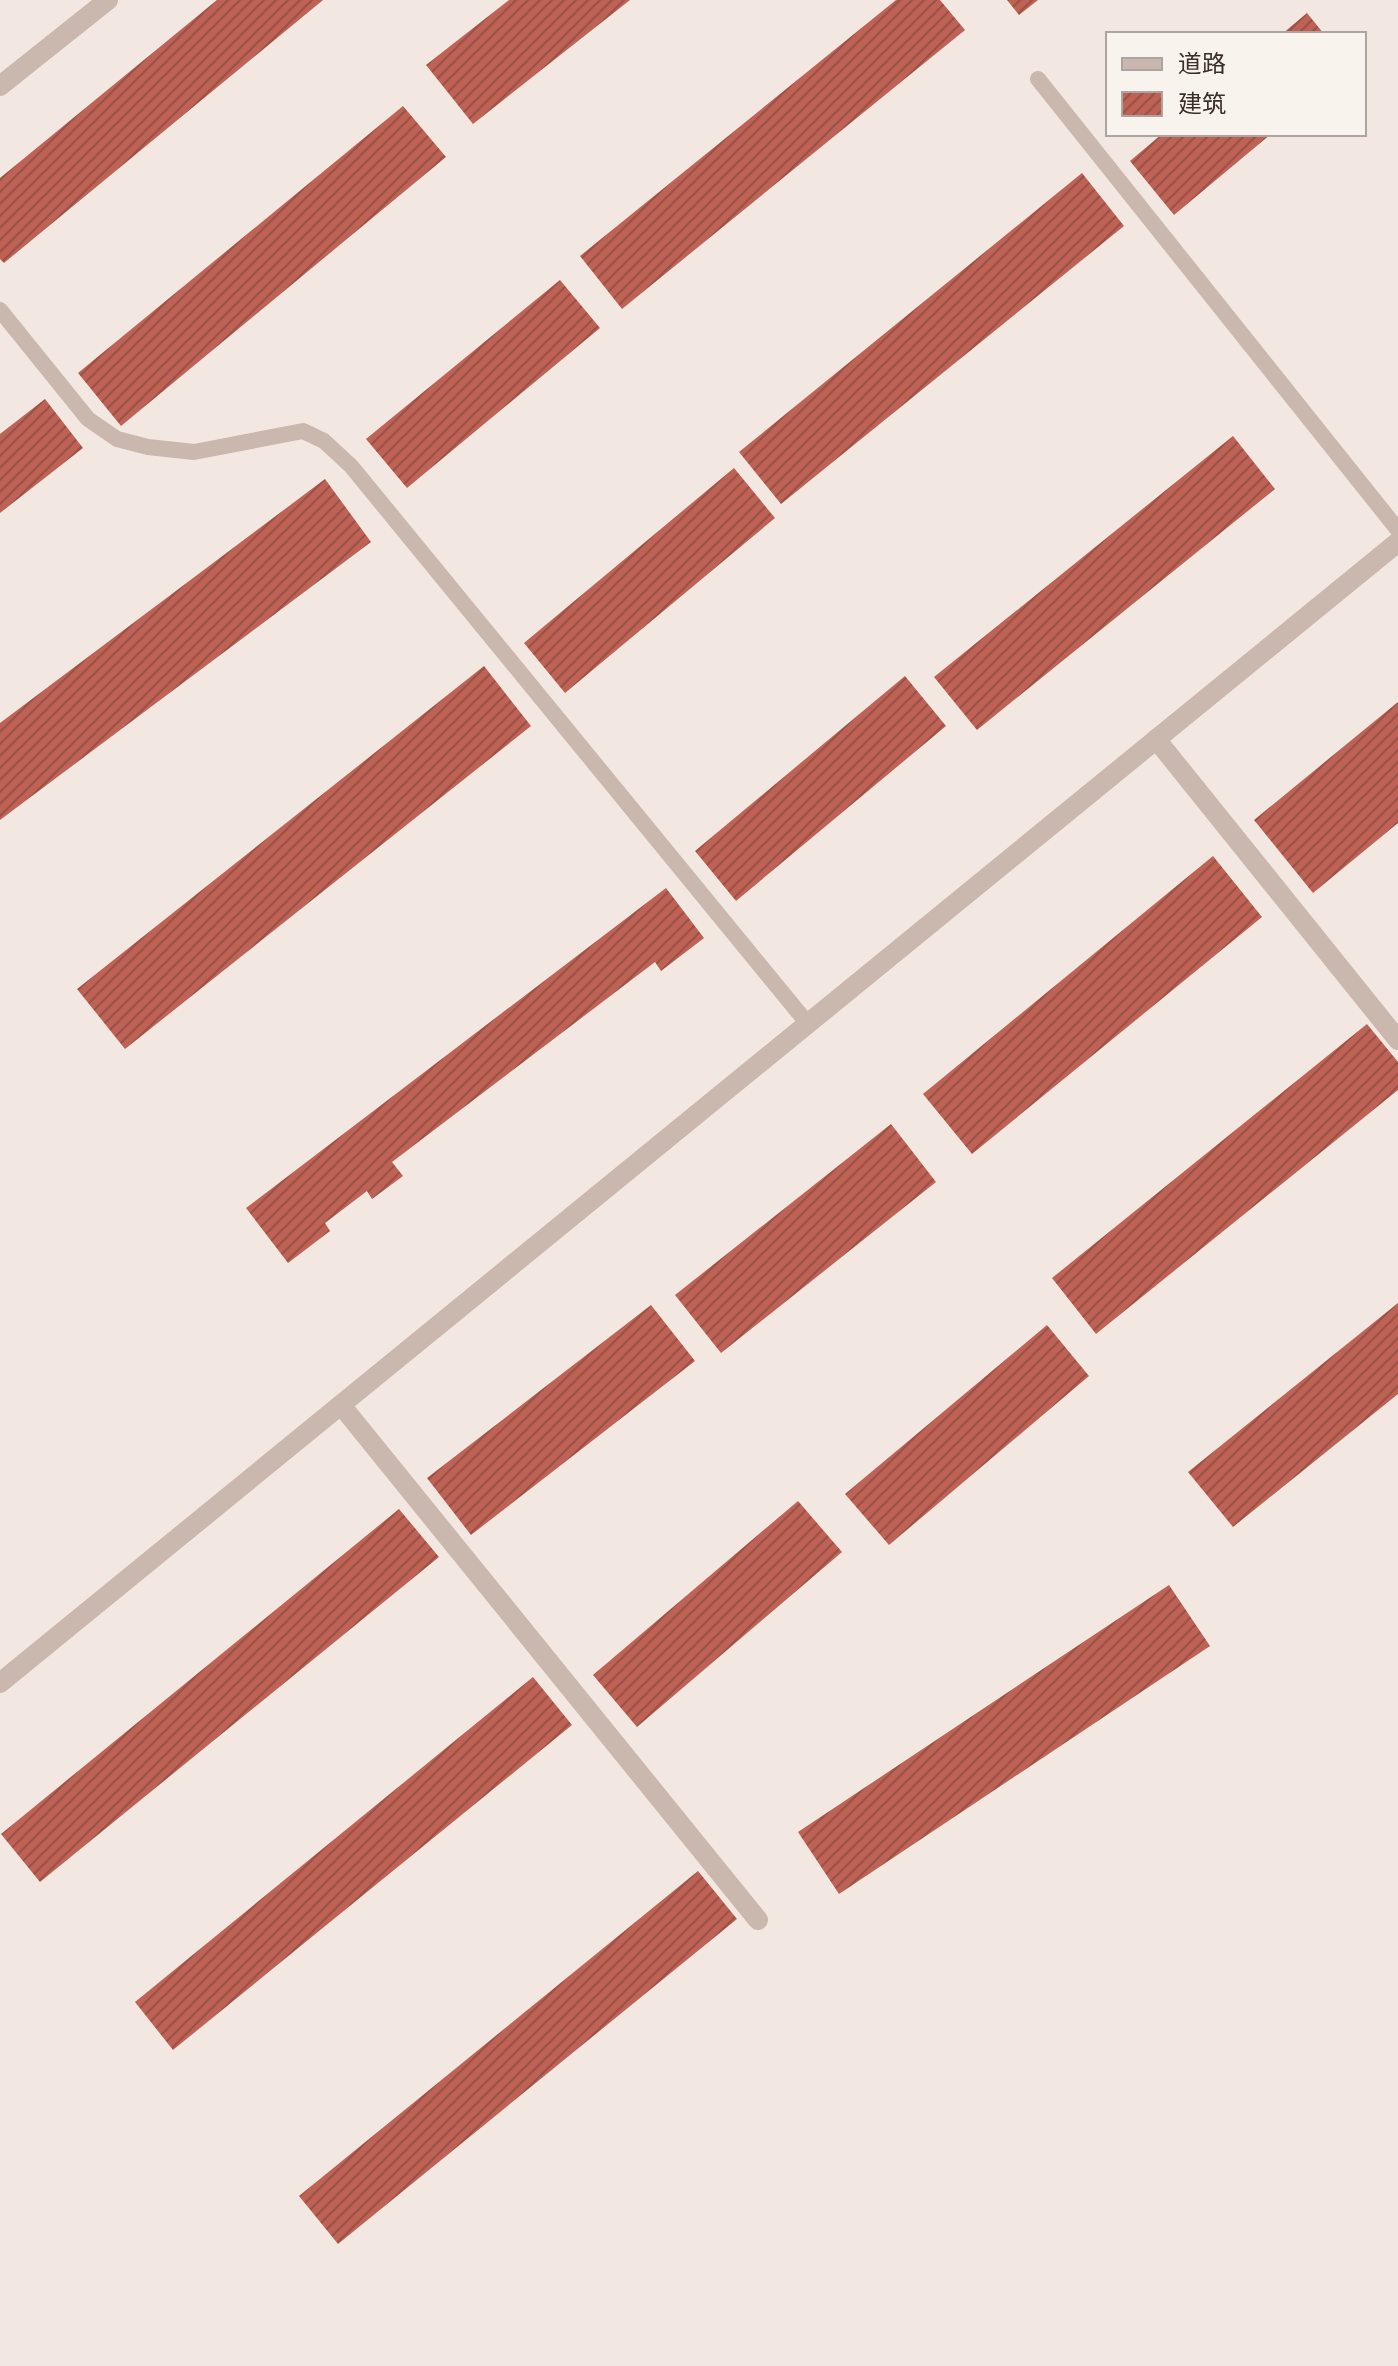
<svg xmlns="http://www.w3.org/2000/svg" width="1398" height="2366" font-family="Lato,'Noto Sans SC',sans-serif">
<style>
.building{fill:url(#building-hatch)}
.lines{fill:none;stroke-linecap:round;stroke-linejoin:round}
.service{stroke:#cab7ad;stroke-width:16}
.minor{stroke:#cab7ad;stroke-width:20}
.tertiary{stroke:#cab7ad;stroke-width:20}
</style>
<defs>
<pattern id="building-hatch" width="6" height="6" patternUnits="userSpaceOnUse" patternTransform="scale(2)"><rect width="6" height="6" fill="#bd6254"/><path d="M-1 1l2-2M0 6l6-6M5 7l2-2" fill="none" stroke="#9b5146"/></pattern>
</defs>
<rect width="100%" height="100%" fill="#f2e8e1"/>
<g class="building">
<path d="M217,0h106l-319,263 -4,-4v-81z"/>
<path d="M509,0h121l-157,124 -47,-59z"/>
<path d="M896,0h44l25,30 -343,279 -42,-53z"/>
<path d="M1007,0h31l-19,15z"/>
<path d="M1307,13l17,21h-42z"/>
<path d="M403,106l43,51 -325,269 -43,-53z"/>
<path d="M1162,134h109l-97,81 -44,-54z"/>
<path d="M1082,173l42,53 -343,278 -42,-52z"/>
<path d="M560,280l40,48 -193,160 -41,-49z"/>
<path d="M45,399l38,49 -83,65v-79z"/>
<path d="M1233,436l42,53 -298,241 -43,-53z"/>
<path d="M734,468l41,50 -210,175 -41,-50z"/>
<path d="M325,479l46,63 -371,278v-97z"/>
<path d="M484,666l47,60 -406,323 -48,-60z"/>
<path d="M905,676l41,50 -210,175 -41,-50z"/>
<path d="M1398,702v121l-85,70 -59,-73z"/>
<path d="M1213,856l49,61 -290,237 -49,-60z"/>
<path d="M666,888l38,50 -43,33 -6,-9 -263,200 11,14 -31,23 -5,-8 -42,32 5,8 -42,32 -42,-55z"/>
<path d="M1367,1024l31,38v28l-302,244 -44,-56z"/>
<path d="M891,1124l45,58 -215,171 -46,-58z"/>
<path d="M1398,1303v91l-165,133 -45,-55z"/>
<path d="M651,1305l44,56 -224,174 -44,-57z"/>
<path d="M1047,1325l42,51 -200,169 -44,-51z"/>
<path d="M798,1501l44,51 -205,175 -44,-52z"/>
<path d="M399,1509l40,48 -399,325 -39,-48z"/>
<path d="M1169,1585l41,61 -371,248 -41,-62z"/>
<path d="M533,1677l39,48 -399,325 -38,-48z"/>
<path d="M698,1871l39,48 -399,325 -39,-48z"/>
</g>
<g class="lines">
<g class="service">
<path d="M1038,79l360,451"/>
<path d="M0,310l88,109 29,20 31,8 46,5 109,-21 21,10 27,25 457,558"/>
</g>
<g class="minor">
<path d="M1156,739l242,301"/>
<path d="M341,1405l417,515"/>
</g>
<g class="tertiary">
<path d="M0,86l108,-86"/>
<path d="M0,1683l1398,-1141"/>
</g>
</g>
<rect x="1106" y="32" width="260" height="104" fill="#f9f3ee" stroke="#aca4a0" stroke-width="2"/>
<rect x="1122" y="58" width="40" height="12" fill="#cab7ad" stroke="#aca4a0" stroke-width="2"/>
<text x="1178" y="72" font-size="24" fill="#392e2b">道路</text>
<rect x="1122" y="92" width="40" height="24" fill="url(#building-hatch)" stroke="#aca4a0" stroke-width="2"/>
<text x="1178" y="112" font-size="24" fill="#392e2b">建筑</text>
</svg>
